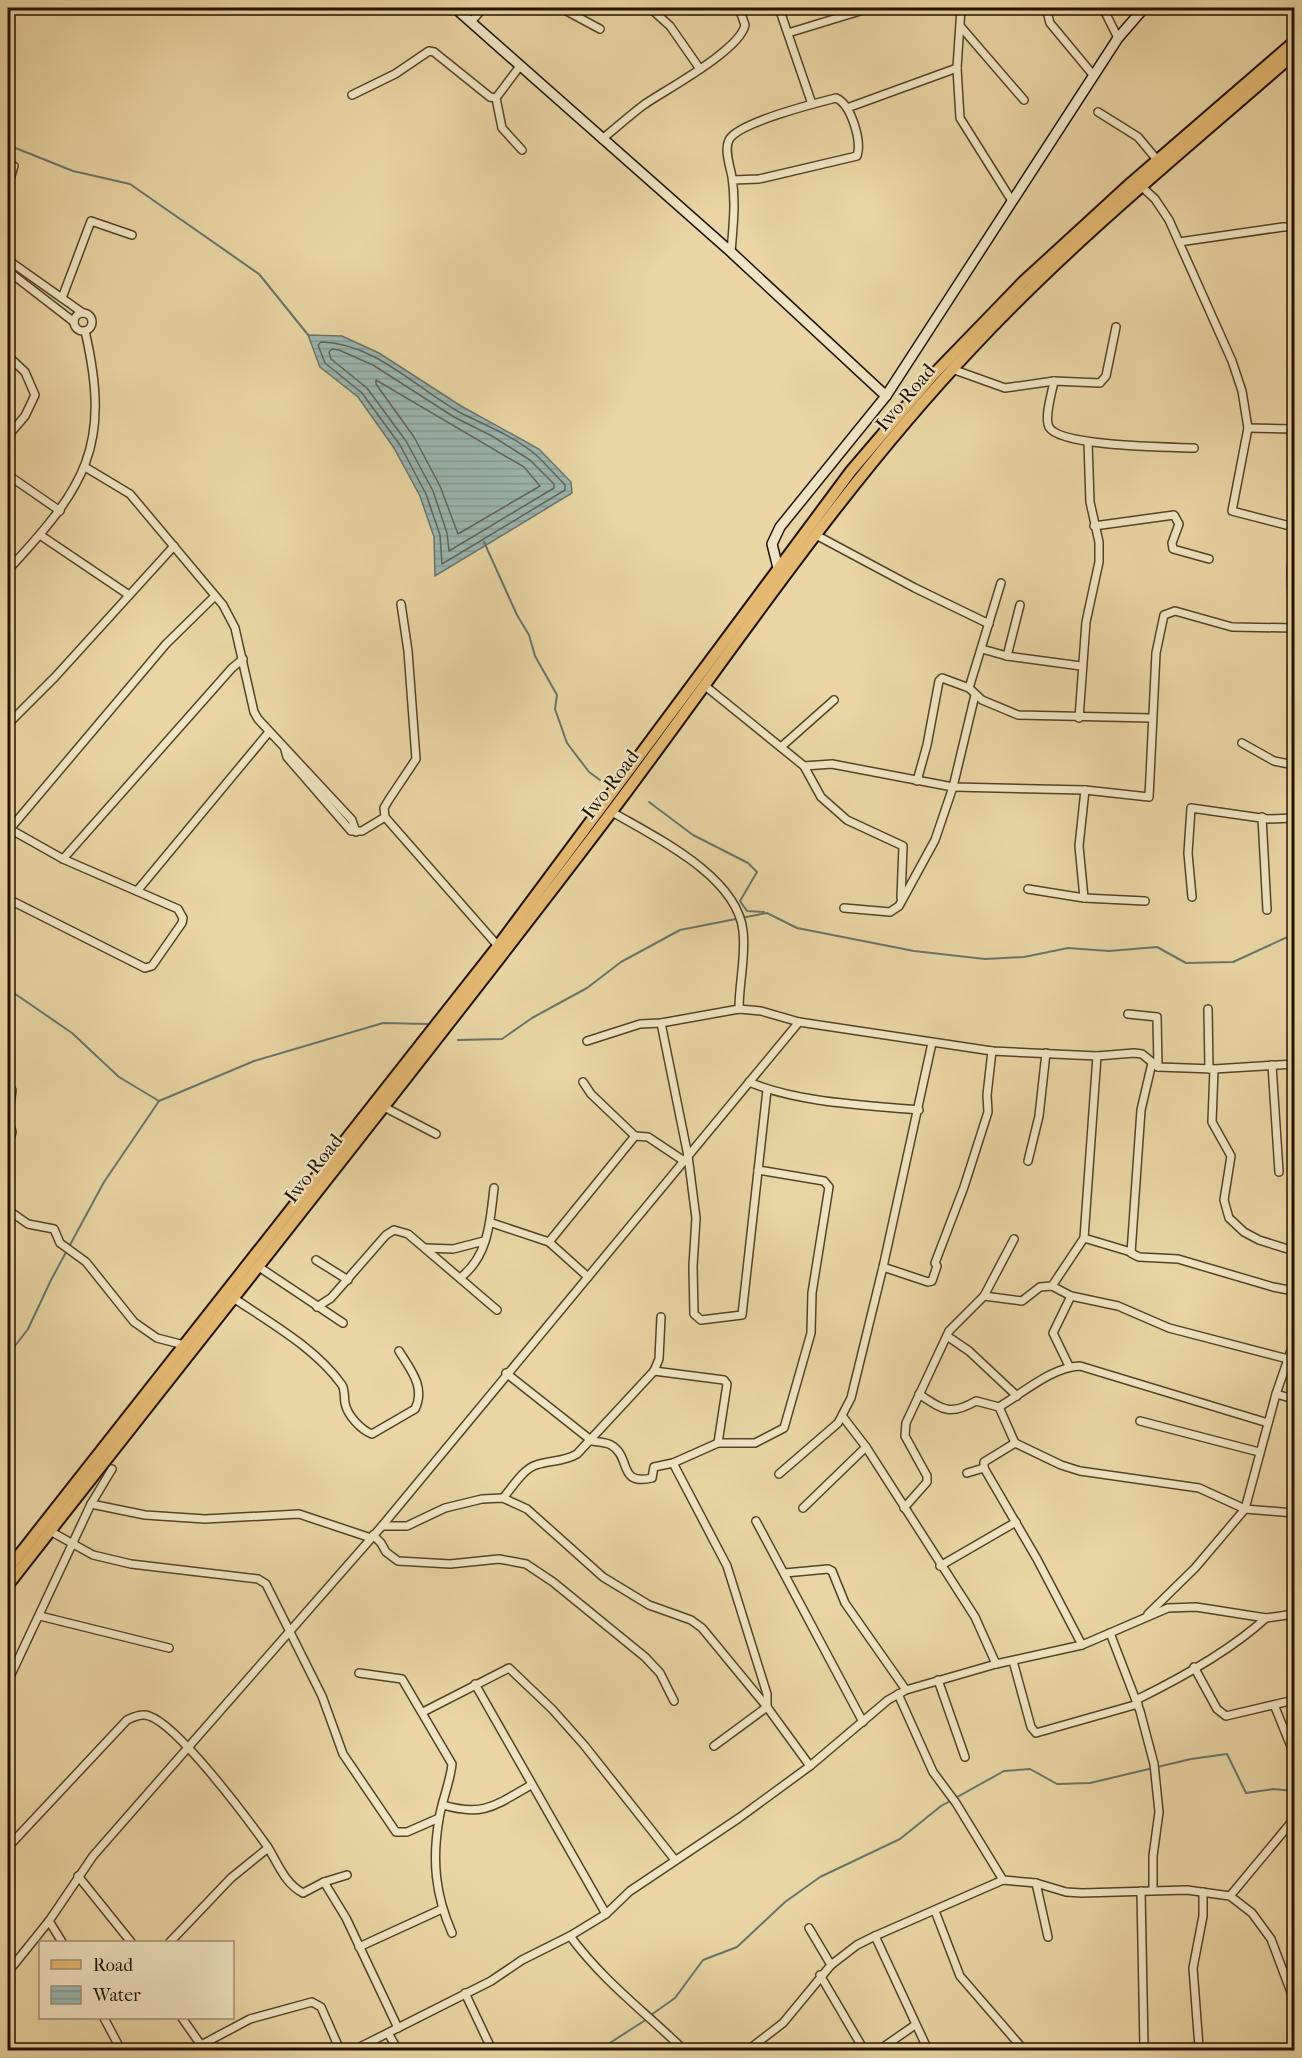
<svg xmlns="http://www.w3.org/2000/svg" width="1302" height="2058" font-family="'IM FELL French Canon',serif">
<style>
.water{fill:url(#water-rules);stroke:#6b746a;stroke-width:1.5}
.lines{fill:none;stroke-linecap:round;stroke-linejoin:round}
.shore{stroke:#5f6458;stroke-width:1.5}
.stream{stroke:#6b746a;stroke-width:2}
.street-casing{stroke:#544329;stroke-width:10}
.secondary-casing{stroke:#231200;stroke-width:12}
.primary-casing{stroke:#231200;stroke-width:14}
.street{stroke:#f1e4c4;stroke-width:7}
.secondary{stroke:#f1e4c4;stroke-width:9}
.primary{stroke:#e4ba72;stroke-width:10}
.labels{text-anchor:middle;stroke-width:4.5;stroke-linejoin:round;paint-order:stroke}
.street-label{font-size:20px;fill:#231200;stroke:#f1e4c4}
</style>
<defs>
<pattern id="water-rules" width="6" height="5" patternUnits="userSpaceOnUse" patternTransform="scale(1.5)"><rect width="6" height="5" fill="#9bb6b1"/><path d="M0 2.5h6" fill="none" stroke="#859b96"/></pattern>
</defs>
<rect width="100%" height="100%" fill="#e9d5a5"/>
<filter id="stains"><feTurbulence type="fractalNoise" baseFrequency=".00333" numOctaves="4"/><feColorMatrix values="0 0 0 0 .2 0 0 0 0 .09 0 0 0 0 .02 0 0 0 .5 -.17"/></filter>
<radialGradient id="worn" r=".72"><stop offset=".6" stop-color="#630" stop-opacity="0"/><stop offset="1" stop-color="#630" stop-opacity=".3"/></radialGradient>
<path class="water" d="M308,335l34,1 37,17 82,53 78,43 32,33 1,11 -137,83 -1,-39 -14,-41 -26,-48 -36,-51 -38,-30z"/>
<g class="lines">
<g class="shore">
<path d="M321,342c53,1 94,45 138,70 25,13 55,24 77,43 10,9 19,20 29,30v5l-123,74 -2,-29 -14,-41 -26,-49 -38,-52 -37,-30 -7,-18z"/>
<path d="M332,349l7,1 34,15 81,52 38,19 38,24 24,24v4l-105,63 -2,-18 -14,-42 -27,-50 -39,-53 -36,-29 -2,-7z"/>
<path d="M376,380l148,87 16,19 -82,48 -18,-48 -26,-49 -38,-53z"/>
</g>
<g class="stream">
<path d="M8,145l65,26 57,13 129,90 50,62"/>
<path d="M484,542l33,73 12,20 6,21 22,39 -2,14 12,34 22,29 11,8"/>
<path d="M649,802l44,33 55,28 9,9 -17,29 7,10 17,1"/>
<path d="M8,989l64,44 47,44 40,24 95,-40 129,-38 44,1"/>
<path d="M458,1040l44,-1 30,-21 55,-30 34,-26 59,-32 87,-17 30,15 117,23 71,8 39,-2 44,-9 41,3 48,-4 29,16 47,-1 61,-28"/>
<path d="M8,1355l20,-26 23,-49 53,-98 55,-81"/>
<path d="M651,2015l24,-17 28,-38 34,-13 48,-45 35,-25 80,-38 41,-33 63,-35 26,-2 27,15 33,-1 101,-24 36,-5 19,39 27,-4 21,2"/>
<path d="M599,2050l48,-31"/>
</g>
<g class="street-casing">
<g id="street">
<path d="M561,8l39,21"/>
<path d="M650,8l20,18 30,43"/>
<path d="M779,8l33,96"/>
<path d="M961,8l-4,60 3,50 52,83"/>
<path d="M1046,8l4,15 44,53"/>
<path d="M1103,8l15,30"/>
<path d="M471,22l12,-14"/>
<path d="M961,27l63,73"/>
<path d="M788,33l82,-25"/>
<path d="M520,66l-24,32 6,30 20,22"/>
<path d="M352,95l43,-21 34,-23 5,1 56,45 6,1"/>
<path d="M847,108l110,-40"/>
<path d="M1098,112l40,25 20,24"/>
<path d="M602,139c14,-11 28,-24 43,-35 22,-15 95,-54 100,-79l-6,-17"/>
<path d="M8,185l6,-19"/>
<path d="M1142,187l13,12 14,21 63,141 10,30 6,37 -16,83 62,16"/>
<path d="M1179,242l104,-15h11"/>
<path d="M731,252c2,-25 5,-50 1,-75 -2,-11 -8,-27 -3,-37 8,-17 87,-37 107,-42 15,6 26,43 21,58l-98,23 -26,1"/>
<path d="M8,260l75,53"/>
<path d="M8,271l66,51"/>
<path d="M62,298l29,-77 41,14"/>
<circle cx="83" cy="322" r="9"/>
<path d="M8,356l17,16 10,23 -10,21 -17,20"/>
<path d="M952,369l53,19 49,-7 46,2 6,-7 10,-49"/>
<path d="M1054,381c-2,12 -10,36 -5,46 11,20 122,20 145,21"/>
<path d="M1248,428l46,1"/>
<path d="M85,467l45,27 93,111 12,23 19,84 4,7 94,101 4,12"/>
<path d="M8,475l52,36"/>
<path d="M1094,526l80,-11 5,9 -7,19 1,6 36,10"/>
<path d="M40,535l89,60"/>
<path d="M816,535l99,53 74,36"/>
<path d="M1294,540l-3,30 3,83"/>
<path d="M8,570c77,-83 104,-123 77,-239"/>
<path d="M401,604l7,47 8,108 -28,42 -4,7 1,9 113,129"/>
<path d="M982,649l25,7 74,10"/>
<path d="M1007,656l13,-51"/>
<path d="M704,685l100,81 17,31 26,23 56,26 -2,52"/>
<path d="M969,688l32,-105"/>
<path d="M1079,718l7,-96 13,-60v-20l-9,-40 -2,-60"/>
<path d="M8,724l47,-47 119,-131"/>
<path d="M1242,743l32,18 20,4"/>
<path d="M781,747l53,-47"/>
<path d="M285,750l2,7 64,74h11l23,-14"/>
<path d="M804,766l28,-2 121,23 132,3 64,7 7,-144 8,-38 11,-4 57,16 62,1"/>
<path d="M917,781l10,-36 12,-64 3,-3 27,10 13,12 36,15 133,3"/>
<path d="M612,812c43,25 125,64 131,119 3,25 -4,52 -4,78"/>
<path d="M1262,817l5,93"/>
<path d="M8,828l55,31 115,50 5,9 -1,5 -30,43 -7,2 -137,-69"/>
<path d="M9,830l157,-186 49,-48"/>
<path d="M63,859l169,-191 11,-9"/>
<path d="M1028,889l56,9 -5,-52 6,-56"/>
<path d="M137,891l132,-159"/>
<path d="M1192,897l-4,-44 3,-45 77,11 26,-1"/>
<path d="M1084,898l61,3"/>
<path d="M844,908l46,4 9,-6 36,-66 18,-53 22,-92"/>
<path d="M1208,1009l1,60"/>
<path d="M1128,1014l29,3 1,50"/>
<path d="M661,1023l27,133 8,62 -3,48 1,48 7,6 41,-5 25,-225"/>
<path d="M587,1041l53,-17 21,-1 78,-14 22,2 38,11 193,29 105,5 37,-3 8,1 16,13 56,2 80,-5"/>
<path d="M1097,1056l-13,182 47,14"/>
<path d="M1152,1063l-11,47 -10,143 8,4 39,2 95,28 21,4"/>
<path d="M1272,1065l7,107"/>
<path d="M1214,1069l-2,53 19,34 -7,44 5,18 15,14 15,8 35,11"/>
<path d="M583,1082l8,12 44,42"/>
<path d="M749,1082c50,21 116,23 170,28"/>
<path d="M8,1086l4,4 -4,29 4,13 -4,15"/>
<path d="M384,1107l52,27"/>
<path d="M635,1136l13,1 36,24"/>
<path d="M1028,1161l11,-45 7,-63"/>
<path d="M8,1210l20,14 26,5 6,14 26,19 48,60 23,16 27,7"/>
<path d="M492,1223l57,19 39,35"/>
<path d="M549,1242l86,-106"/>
<path d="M425,1248l28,1 31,-8"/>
<path d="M316,1260l32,20"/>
<path d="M259,1267l84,56"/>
<path d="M883,1267l45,15 4,-1 5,-15 -2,-3 29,-76 24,-75 -1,-17 5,-44"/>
<path d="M460,1278c29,-22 30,-57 34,-90"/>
<path d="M1052,1286l32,-48"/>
<path d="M984,1296l30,-57"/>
<path d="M232,1297c37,25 84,51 110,88 3,5 2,12 3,18 2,12 16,27 27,31l43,-25c11,-22 -5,-40 -16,-58"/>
<path d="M317,1307l14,-9 55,-63 8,-5 14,4 89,76"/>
<path d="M947,1336l22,15 48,45"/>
<path d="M1069,1366l-16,-33 18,-37"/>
<path d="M654,1371l70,9 3,4 -9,59"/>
<path d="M506,1373l86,68c6,1 14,1 19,4 21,12 6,41 41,33l2,-11 19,-4 45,-20h37l29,-15 27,-95 1,-40 17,-106 -5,-6 -66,-11"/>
<path d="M919,1394c24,16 31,22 57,7l23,6 16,36"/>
<path d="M1276,1394l18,5"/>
<path d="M999,1407c24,-14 53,-40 81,-41l188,57"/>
<path d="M843,1417l23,30 109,170 21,47"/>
<path d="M1140,1421l119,31"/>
<path d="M673,1463l54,103 40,128v13l-53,39"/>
<path d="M967,1473l17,-5"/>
<path d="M779,1474l59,-51 13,-25 32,-131 49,-224"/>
<path d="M503,1498c9,-10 20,-29 33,-33 14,-5 28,-3 41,-11l77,-83 5,-12 2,-42"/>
<path d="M91,1504l54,11 60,4 94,-5 72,24"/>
<path d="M803,1508l63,-61"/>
<path d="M904,1508l23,-26v-6l-22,-40 1,-13 43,-92 35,-35 38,5 18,-14 12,-1 19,10 47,10 51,22 119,31"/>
<path d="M756,1521l107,201"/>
<path d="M382,1526h25l38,-18 37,-9 21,-1 24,11 76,68 46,28 42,15 11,8 65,79 43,59"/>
<path d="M50,1531l43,24 38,9 127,15 8,5 56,112 21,58 53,78h11l32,-14"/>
<path d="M373,1535l8,8 5,9 12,9 52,3 49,-5 27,5 27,18 92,75 15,16 14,28"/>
<path d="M940,1566l76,-44"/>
<path d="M785,1573l43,-4 4,2 13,32 61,87"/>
<path d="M1148,1614l47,-46 50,-59 31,-115 18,-52"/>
<path d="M40,1616l129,32"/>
<path d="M1110,1633l30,78 14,53 5,48 -6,44v34"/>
<path d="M1082,1645l-45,-86 -53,-91v-6l31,-19 46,22 19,6 119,17 46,21 49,4"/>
<path d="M1013,1661l18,66 5,6 102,-29"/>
<path d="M1194,1667l23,42 9,7 68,-16"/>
<path d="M359,1673l43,6 50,85c-2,19 -10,36 -13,55 -7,41 -4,75 13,114"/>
<path d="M938,1680l27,77"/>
<path d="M8,1681l83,-177 21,-35"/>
<path d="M475,1684l131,230"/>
<path d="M898,1694l35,78 23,31 47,77"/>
<path d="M1136,1700c43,-21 95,-50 130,-82"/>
<path d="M1275,1707l19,47"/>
<path d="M423,1712l86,-44 43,41 32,36 91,115"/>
<path d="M443,1805c41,12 53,0 88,-20"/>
<path d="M8,1847l119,-127c6,-3 15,-7 22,-4 29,9 98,102 118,130 11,17 17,37 36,47l21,-11 23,-7"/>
<path d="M78,1876l53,66"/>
<path d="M324,1882l22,36 52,110"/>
<path d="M1036,1883l12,54"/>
<path d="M1141,1891l3,156 5,3"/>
<path d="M1230,1896l64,-77"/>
<path d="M935,1911l25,65 64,74"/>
<path d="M49,1921l13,21"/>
<path d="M809,1928l22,37"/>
<path d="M570,1936c33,45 75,76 114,114"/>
<path d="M875,1936l53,114"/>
<path d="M170,1942l61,-64 37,-30"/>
<path d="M359,1947l83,-38"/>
<path d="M8,1972l41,-51 44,-65 289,-330 417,-504"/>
<path d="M820,1975l44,75"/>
<path d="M465,1993l27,57"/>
<path d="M104,2018l17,32"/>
<path d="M182,2018l19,27 49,-26 62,-17 9,5 19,43"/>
<path d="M388,2033l10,17"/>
<path d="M354,2050l137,-69 31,-21 48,-24 36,-22 24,-23 109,-73 71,-52 78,-66 18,-10 90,-26 86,-19 86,-37 28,-1 70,11 28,-4"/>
<path d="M669,2050l8,-6"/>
<path d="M748,2050l35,-27 48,-58 26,-20 18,-9 128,-56 33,3 30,9 16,1 105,-3 43,6 22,17 19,26 23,61"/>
<path d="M879,2050l36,-25"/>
<path d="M1168,2050l31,-3 -6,-79 10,-52v-24"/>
</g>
</g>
<g class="secondary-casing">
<g id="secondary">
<path d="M455,8l276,244 155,144"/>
<path d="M778,568l-6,-24 8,-17 106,-131 232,-358 26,-30"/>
</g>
</g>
<g class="primary-casing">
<g id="primary">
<path d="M8,1569l490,-623 353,-475 82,-96 90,-93 108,-99 163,-141"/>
<path d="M8,1585c194,-249 392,-495 583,-746 126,-165 240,-342 383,-493 99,-106 212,-197 320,-292"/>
</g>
</g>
<use href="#street" class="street"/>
<use href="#secondary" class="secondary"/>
<use href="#primary" class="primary"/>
</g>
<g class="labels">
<g class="street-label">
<text transform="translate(905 397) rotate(-50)" y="7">Iwo Road</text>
<text transform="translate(610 784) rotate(-53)" y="7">Iwo Road</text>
<text transform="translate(313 1168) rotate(-52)" y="7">Iwo Road</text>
</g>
</g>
<rect width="1302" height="2058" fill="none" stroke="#e9d5a5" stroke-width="30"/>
<rect x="9" y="9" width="1284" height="2040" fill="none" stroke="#231200" stroke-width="3"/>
<rect x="15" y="15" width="1272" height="2028" fill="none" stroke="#231200" stroke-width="1.5"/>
<rect x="39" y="1941" width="195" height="78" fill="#f1e4c4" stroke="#9f9076" stroke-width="1.5"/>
<rect x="51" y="1960" width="30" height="9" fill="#e4ba72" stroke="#9f9076" stroke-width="1.5"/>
<text x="93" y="1971" font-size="18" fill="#231200">Road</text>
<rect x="51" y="1986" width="30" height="18" fill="url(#water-rules)" stroke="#9f9076" stroke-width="1.5"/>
<text x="93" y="2001" font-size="18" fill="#231200">Water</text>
<rect width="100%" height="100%" filter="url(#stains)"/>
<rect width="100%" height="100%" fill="url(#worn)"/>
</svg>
